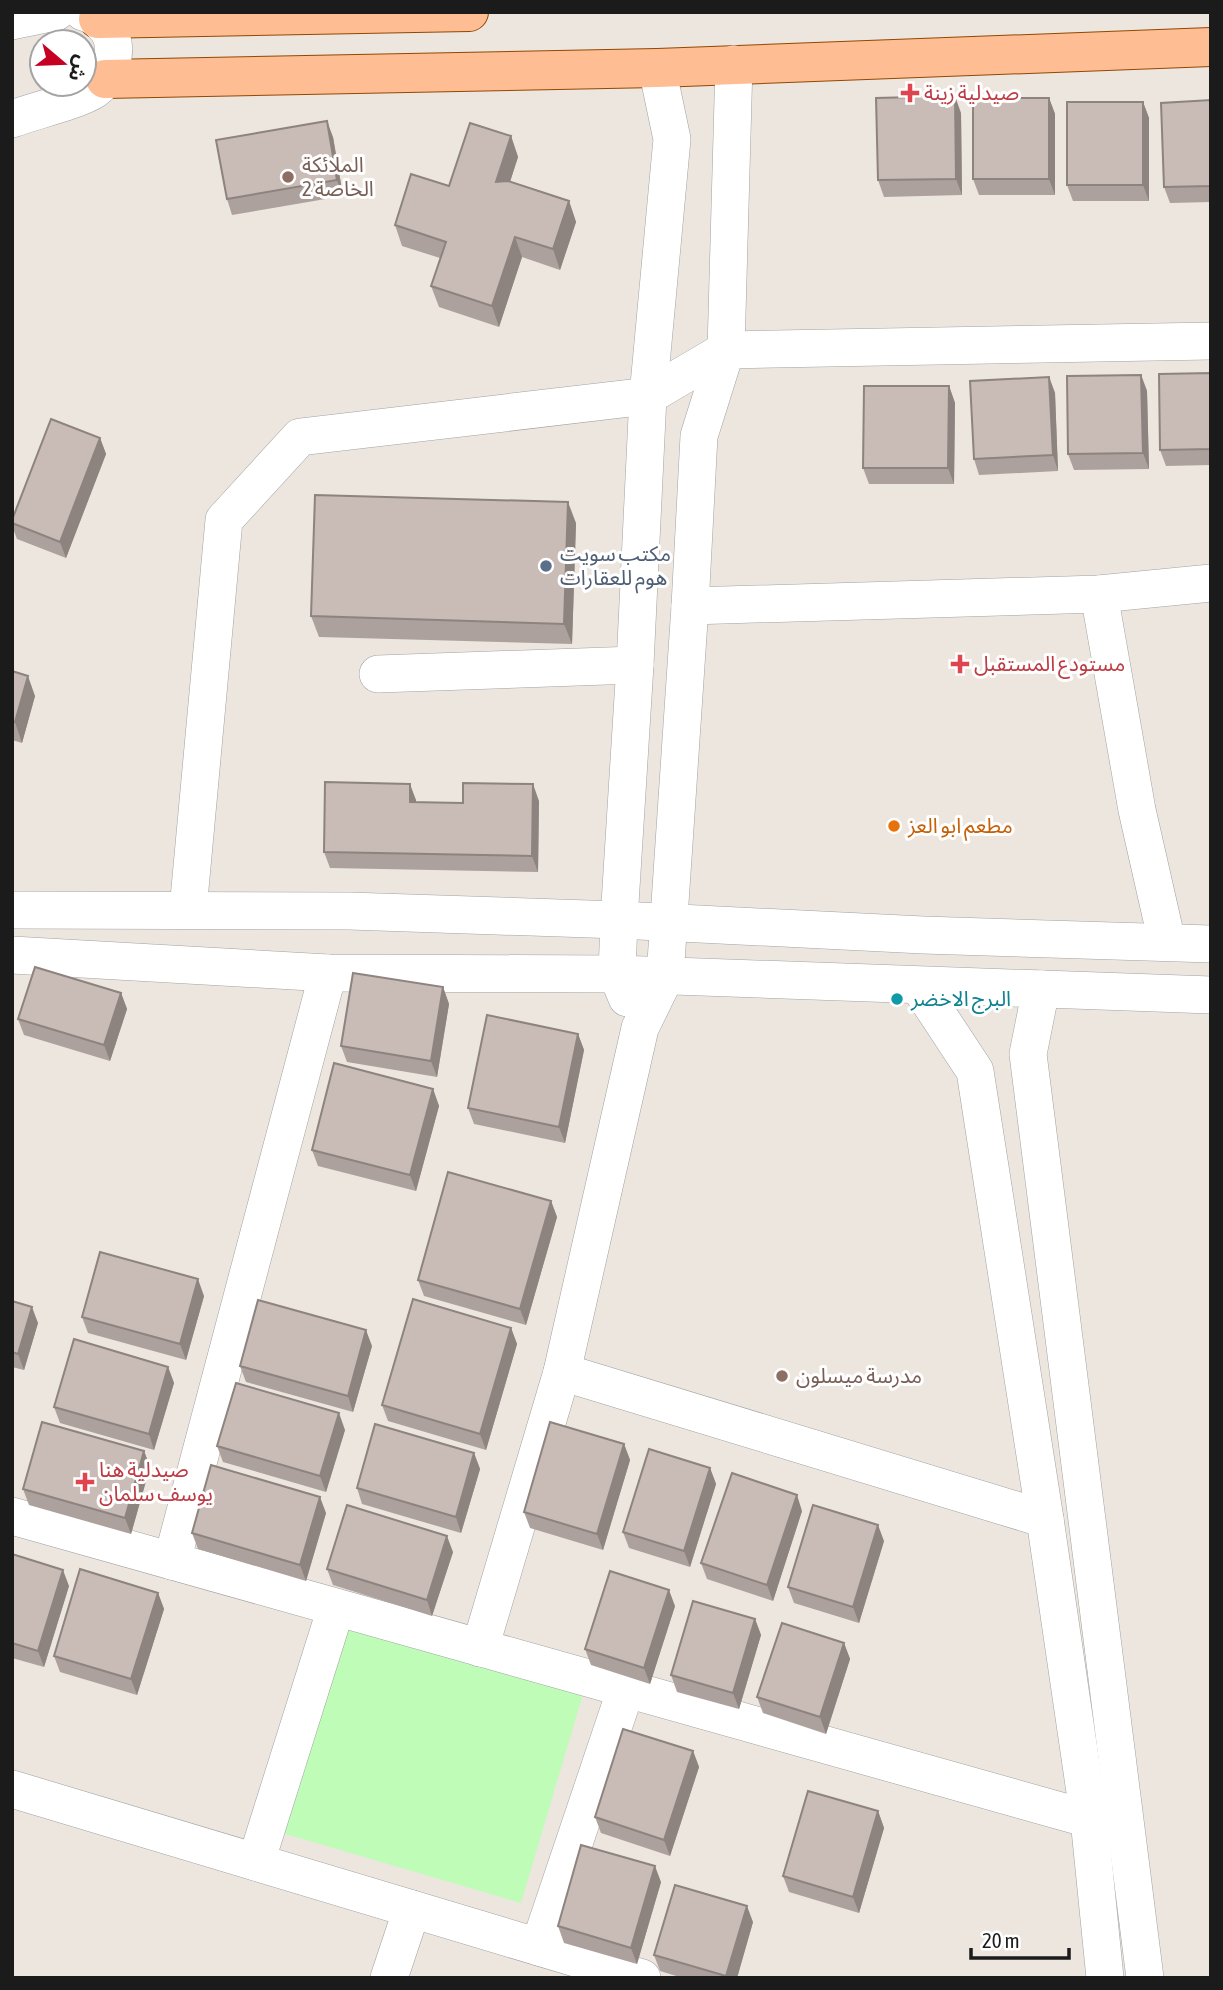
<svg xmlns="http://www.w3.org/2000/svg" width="1223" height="1990" font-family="'Asap Condensed','Noto Sans Arabic',sans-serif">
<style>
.park{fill:#befcb8}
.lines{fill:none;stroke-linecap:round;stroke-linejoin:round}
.minor-casing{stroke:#a2a2a2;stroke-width:38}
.major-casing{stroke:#924800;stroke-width:40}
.minor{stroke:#fff;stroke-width:37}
.major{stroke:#ffbd93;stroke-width:38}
.wall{fill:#ada19d}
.shaded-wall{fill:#8d837f}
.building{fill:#c9bbb6;stroke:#8d837f;stroke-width:2}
.health-dot{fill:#e0444e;stroke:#fff;stroke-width:2.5}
.education-dot{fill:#8d6e63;stroke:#fff;stroke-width:2.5}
.service-dot{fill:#5c6f8a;stroke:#fff;stroke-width:2.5}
.food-dot{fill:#e8710a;stroke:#fff;stroke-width:2.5}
.culture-dot{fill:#0f9aa8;stroke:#fff;stroke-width:2.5}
.labels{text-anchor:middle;stroke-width:6;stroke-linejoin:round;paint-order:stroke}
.health-label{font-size:21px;fill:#be3a42;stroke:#fff;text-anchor:start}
.education-label{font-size:21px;fill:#785e54;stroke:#fff;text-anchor:start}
.service-label{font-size:21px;fill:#4e5e75;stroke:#fff;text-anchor:start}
.food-label{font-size:21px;fill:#c56008;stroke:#fff;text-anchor:start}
.culture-label{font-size:21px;fill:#0d838f;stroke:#fff;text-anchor:start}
</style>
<rect width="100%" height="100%" fill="#ede6df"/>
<path class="park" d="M344,1620l240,71 -63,212 -239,-70z"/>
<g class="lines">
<g class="minor-casing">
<g id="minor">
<path d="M12,21l44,-9"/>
<path d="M12,119c21,-8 65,-18 82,-29 16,-11 24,-36 17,-54 -4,-10 -17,-22 -28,-24"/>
<path d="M1099,594l38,216 30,132"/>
<path d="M690,606l409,-12 112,-11"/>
<path d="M378,674l257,-9"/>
<path d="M12,910l337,1 270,9 304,15 288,9"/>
<path d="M188,910l36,-390 76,-83 348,-41 78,-46 485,-9"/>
<path d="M12,955l316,18 289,1 594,21"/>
<path d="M919,986l56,85 70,448 44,300 16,159"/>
<path d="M1041,989l-13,65 117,924"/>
<path d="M627,998l-10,-24 2,-54 16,-255 13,-269 24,-257 -15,-71"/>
<path d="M562,1372l483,147"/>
<path d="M12,1516l1077,303"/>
<path d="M172,1561l156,-588"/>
<path d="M480,1648l82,-276 78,-344 25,-51 25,-371 9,-170 27,-86 8,-286"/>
<path d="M12,1789l630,189"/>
<path d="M256,1862l80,-254"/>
<path d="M539,1947l87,-258"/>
<path d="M389,1978l23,-69"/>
</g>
</g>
<g class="major-casing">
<g id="major">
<path d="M98,19l371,-7"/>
<path d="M105,79l552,-11 554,-21"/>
</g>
</g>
<use href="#minor" class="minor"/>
<use href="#major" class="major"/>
</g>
<g class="wall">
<path d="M1049,98l6,16v81h-76l-6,-16z"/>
<path d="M1211,100v102l-41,1 -6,-16z"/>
<path d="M1143,102l6,16v83h-76l-6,-16z"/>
<path d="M961,113l1,82 -78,2 -6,-17z"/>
<path d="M511,136l7,21 -8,25 59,19 7,21 -16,48 -38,-13 -23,70 -60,-20 -8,-21 9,-28 -38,-12 -7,-21 54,-39z"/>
<path d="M333,137l10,59 -111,19 -5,-16z"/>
<path d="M1211,373v92l-45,1 -6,-16z"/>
<path d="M1141,375l6,16 2,78 -75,1 -6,-16z"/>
<path d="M1049,377l6,16 3,78 -79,4 -5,-16z"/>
<path d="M949,386l6,17 -1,81h-85l-6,-16z"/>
<path d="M100,438l6,16 -40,104 -49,-19 -5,-13v-6z"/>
<path d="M576,523l-4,121 -253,-7 -8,-21z"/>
<path d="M12,671l23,25 -13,47 -10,-3z"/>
<path d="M416,800v2l47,1 76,-2 -1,71 -208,-4 -6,-16z"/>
<path d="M443,987l6,17 -12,73 -90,-15 -6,-16z"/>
<path d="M121,993l6,16 -17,52 -86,-26 -6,-16z"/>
<path d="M578,1034l6,16 -19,93 -91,-19 -6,-16z"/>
<path d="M433,1089l6,17 -23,85 -98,-25 -6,-16z"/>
<path d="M551,1201l6,16 -31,108 -102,-29 -6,-16z"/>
<path d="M204,1296l-18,64 -98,-27 -6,-16z"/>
<path d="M12,1301l26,22 -14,47 -12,-3z"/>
<path d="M511,1328l6,16 -31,106 -98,-29 -6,-16z"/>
<path d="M372,1346l-19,66 -107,-30 -6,-16z"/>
<path d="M168,1367l6,16 -20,67 -94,-27 -6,-16z"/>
<path d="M345,1430l-19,62 -103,-30 -6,-16z"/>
<path d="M624,1444l6,16 -27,90 -73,-22 -6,-16z"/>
<path d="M144,1451l6,16 -19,67 -102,-29 -6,-16z"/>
<path d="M474,1453l6,16 -19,64 -99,-29 -5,-16z"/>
<path d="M710,1468l6,16 -26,83 -61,-19 -6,-16z"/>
<path d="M802,1511l-29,90 -66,-22 -6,-16z"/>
<path d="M326,1513l-20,68 -108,-32 -6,-16z"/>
<path d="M884,1541l-25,82 -65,-20 -6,-16z"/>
<path d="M453,1552l-21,64 -99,-31 -6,-16z"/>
<path d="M12,1554l57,32 -25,81 -32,-9z"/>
<path d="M158,1593l6,16 -27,86 -77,-23 -6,-16z"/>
<path d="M675,1606l-25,78 -59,-19 -6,-16z"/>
<path d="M755,1619l6,16 -22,74 -62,-17 -6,-17z"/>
<path d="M844,1643l6,16 -24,75 -63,-21 -6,-16z"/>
<path d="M693,1751l6,16 -29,89 -69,-23 -6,-16z"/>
<path d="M878,1811l6,17 -25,85 -70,-21 -6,-16z"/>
<path d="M661,1882l-24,82 -73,-21 -6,-17z"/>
<path d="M753,1922l-16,56h-54l-23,-7 -6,-16z"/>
</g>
<g class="shaded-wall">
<path d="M955,96l6,17 1,82 -6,-16z"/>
<path d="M1049,98l6,16v81l-6,-16z"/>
<path d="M1143,102l6,16v83l-6,-16z"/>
<path d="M327,121l6,16 10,59 -6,-16z"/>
<path d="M511,136l7,21 -15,46 -7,-21z"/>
<path d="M569,201l7,21 -16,48 -7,-21z"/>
<path d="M515,237l7,20 -23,70 -7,-21z"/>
<path d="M1141,375l6,16 2,78 -6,-16z"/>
<path d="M1049,377l6,16 3,78 -5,-16z"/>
<path d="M949,386l6,17 -1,81 -6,-16z"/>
<path d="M100,438l6,16 -40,104 -6,-16z"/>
<path d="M568,502l8,21 -4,121 -8,-20z"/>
<path d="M28,676l7,20 -13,47 -7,-21z"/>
<path d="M410,784l6,16v18l-6,-16z"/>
<path d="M533,784l6,17 -1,71 -6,-16z"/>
<path d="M443,987l6,17 -12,73 -6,-16z"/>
<path d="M121,993l6,16 -17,52 -6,-16z"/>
<path d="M578,1034l6,16 -19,93 -6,-16z"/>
<path d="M433,1089l6,17 -23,85 -6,-16z"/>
<path d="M551,1201l6,16 -31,108 -6,-16z"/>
<path d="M198,1279l6,17 -18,64 -6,-16z"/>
<path d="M32,1307l6,16 -14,47 -6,-16z"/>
<path d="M511,1328l6,16 -31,106 -6,-16z"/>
<path d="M366,1330l6,16 -19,66 -5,-16z"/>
<path d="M168,1367l6,16 -20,67 -5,-16z"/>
<path d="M339,1413l6,17 -19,62 -6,-16z"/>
<path d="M624,1444l6,16 -27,90 -6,-16z"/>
<path d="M144,1451l6,16 -19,67 -6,-16z"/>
<path d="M474,1453l6,16 -19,64 -5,-16z"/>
<path d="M710,1468l6,16 -26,83 -6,-16z"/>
<path d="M797,1495l5,16 -29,90 -6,-16z"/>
<path d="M320,1497l6,16 -20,68 -6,-16z"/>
<path d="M878,1525l6,16 -25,82 -6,-16z"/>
<path d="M447,1536l6,16 -21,64 -5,-16z"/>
<path d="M63,1570l6,16 -25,81 -6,-16z"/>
<path d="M669,1590l6,16 -25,78 -6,-16z"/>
<path d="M158,1593l6,16 -27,86 -6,-16z"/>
<path d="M755,1619l6,16 -22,74 -6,-16z"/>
<path d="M844,1643l6,16 -24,75 -6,-17z"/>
<path d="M693,1751l6,16 -29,89 -6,-16z"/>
<path d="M878,1811l6,17 -25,85 -6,-16z"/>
<path d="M655,1866l6,16 -24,82 -6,-16z"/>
<path d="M747,1906l6,16 -16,56h-10l-1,-2z"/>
</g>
<g class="building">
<path d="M955,96l1,83 -78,1 -2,-82z"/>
<rect x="973" y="98" width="76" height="81"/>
<path d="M1211,100v86l-47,1 -3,-84z"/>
<rect x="1067" y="102" width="76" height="83"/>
<path d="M327,121l10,59 -110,19 -11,-59z"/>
<path d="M470,123l41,13 -15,46 12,-1 61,20 -16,48 -38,-12 -23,69 -61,-20 15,-44 -51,-17 16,-51 38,12z"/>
<path d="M1211,373v76l-51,1 -1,-76z"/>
<path d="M1141,375l2,78 -75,1 -1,-78z"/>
<path d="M1049,377l4,78 -79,4 -4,-78z"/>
<path d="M864,386h85l-1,82h-85z"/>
<path d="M51,419l49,19 -40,104 -48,-19v-3z"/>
<path d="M315,495l253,7 -4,122 -253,-8z"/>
<path d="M12,671l16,5 -13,46 -3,-1z"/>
<path d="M325,782l85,2v18l53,1v-20l70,1 -1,72 -208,-4z"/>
<path d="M35,967l86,26 -17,52 -86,-26z"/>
<path d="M353,973l90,14 -12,74 -90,-15z"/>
<path d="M487,1015l91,19 -19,93 -91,-19z"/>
<path d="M334,1063l99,26 -23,86 -98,-25z"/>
<path d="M448,1172l103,29 -31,108 -102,-29z"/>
<path d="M100,1252l98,27 -18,65 -98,-27z"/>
<path d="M413,1299l98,29 -31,106 -98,-29z"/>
<path d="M258,1300l108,30 -18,66 -108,-30z"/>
<path d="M12,1301l20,6 -14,47 -6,-2z"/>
<path d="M74,1339l94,28 -19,67 -95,-27z"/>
<path d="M236,1383l103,30 -19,63 -103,-30z"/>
<path d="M42,1422l102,29 -19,67 -102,-29z"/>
<path d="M550,1422l74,22 -27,90 -73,-22z"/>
<path d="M375,1424l99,29 -18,64 -99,-29z"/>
<path d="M649,1449l61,19 -26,83 -61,-19z"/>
<path d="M211,1465l109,32 -20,68 -108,-32z"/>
<path d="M732,1473l65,22 -30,90 -66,-22z"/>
<path d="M347,1505l100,31 -20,64 -100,-31z"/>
<path d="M813,1505l65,20 -25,82 -65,-20z"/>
<path d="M12,1554l51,16 -25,81 -26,-8z"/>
<path d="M80,1569l78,24 -27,86 -77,-23z"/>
<path d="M610,1571l59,19 -25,78 -59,-19z"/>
<path d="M693,1601l62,18 -22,74 -62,-18z"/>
<path d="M782,1623l62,20 -24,74 -63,-20z"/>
<path d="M623,1729l70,22 -29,89 -69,-23z"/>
<path d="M808,1791l70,20 -25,86 -70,-21z"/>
<path d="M581,1845l74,21 -24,82 -73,-22z"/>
<path d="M675,1885l72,21 -21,70 -72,-21z"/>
</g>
<g class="health-dot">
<path d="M906.5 82.5h7v7h7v7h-7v7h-7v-7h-7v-7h7z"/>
<path d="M956.5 653.5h7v7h7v7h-7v7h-7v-7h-7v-7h7z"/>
<path d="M81.5 1471.5h7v7h7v7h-7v7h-7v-7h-7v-7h7z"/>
</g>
<g class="education-dot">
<circle cx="288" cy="177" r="7"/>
<circle cx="782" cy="1376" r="7"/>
</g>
<circle class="service-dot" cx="546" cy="566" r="7"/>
<circle class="food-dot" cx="894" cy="826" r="7"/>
<circle class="culture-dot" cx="897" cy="999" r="7"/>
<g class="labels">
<g class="health-label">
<text x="924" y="100">صيدلية زينة</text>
<text x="974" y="671">مستودع المستقبل</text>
<text x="99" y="1477">صيدلية هنا<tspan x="99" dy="24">يوسف سلمان</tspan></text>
</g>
<g class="education-label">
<text x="302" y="172">الملائكة<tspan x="302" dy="24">الخاصة 2</tspan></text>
<text x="796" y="1383">مدرسة ميسلون</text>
</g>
<g class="service-label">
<text x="560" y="561">مكتب سويت<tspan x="560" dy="24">هوم للعقارات</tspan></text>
</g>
<g class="food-label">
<text x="908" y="833">مطعم ابو العز</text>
</g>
<g class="culture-label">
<text x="911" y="1006">البرج الاخضر</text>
</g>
</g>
<rect width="1223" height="1990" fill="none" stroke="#1b1b1b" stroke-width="28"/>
<g transform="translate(63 63) rotate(109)"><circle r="33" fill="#ffffff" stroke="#a4a4a4" stroke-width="2"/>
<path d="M0-5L12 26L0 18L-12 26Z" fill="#c60023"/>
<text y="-10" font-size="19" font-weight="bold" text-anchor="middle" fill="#1b1b1b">ش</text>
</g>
<path d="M971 1948v10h98v-10" fill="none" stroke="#1b1b1b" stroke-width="3.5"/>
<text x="982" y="1948" font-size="21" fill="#1b1b1b" stroke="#ffffff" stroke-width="5" paint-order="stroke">20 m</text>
</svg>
